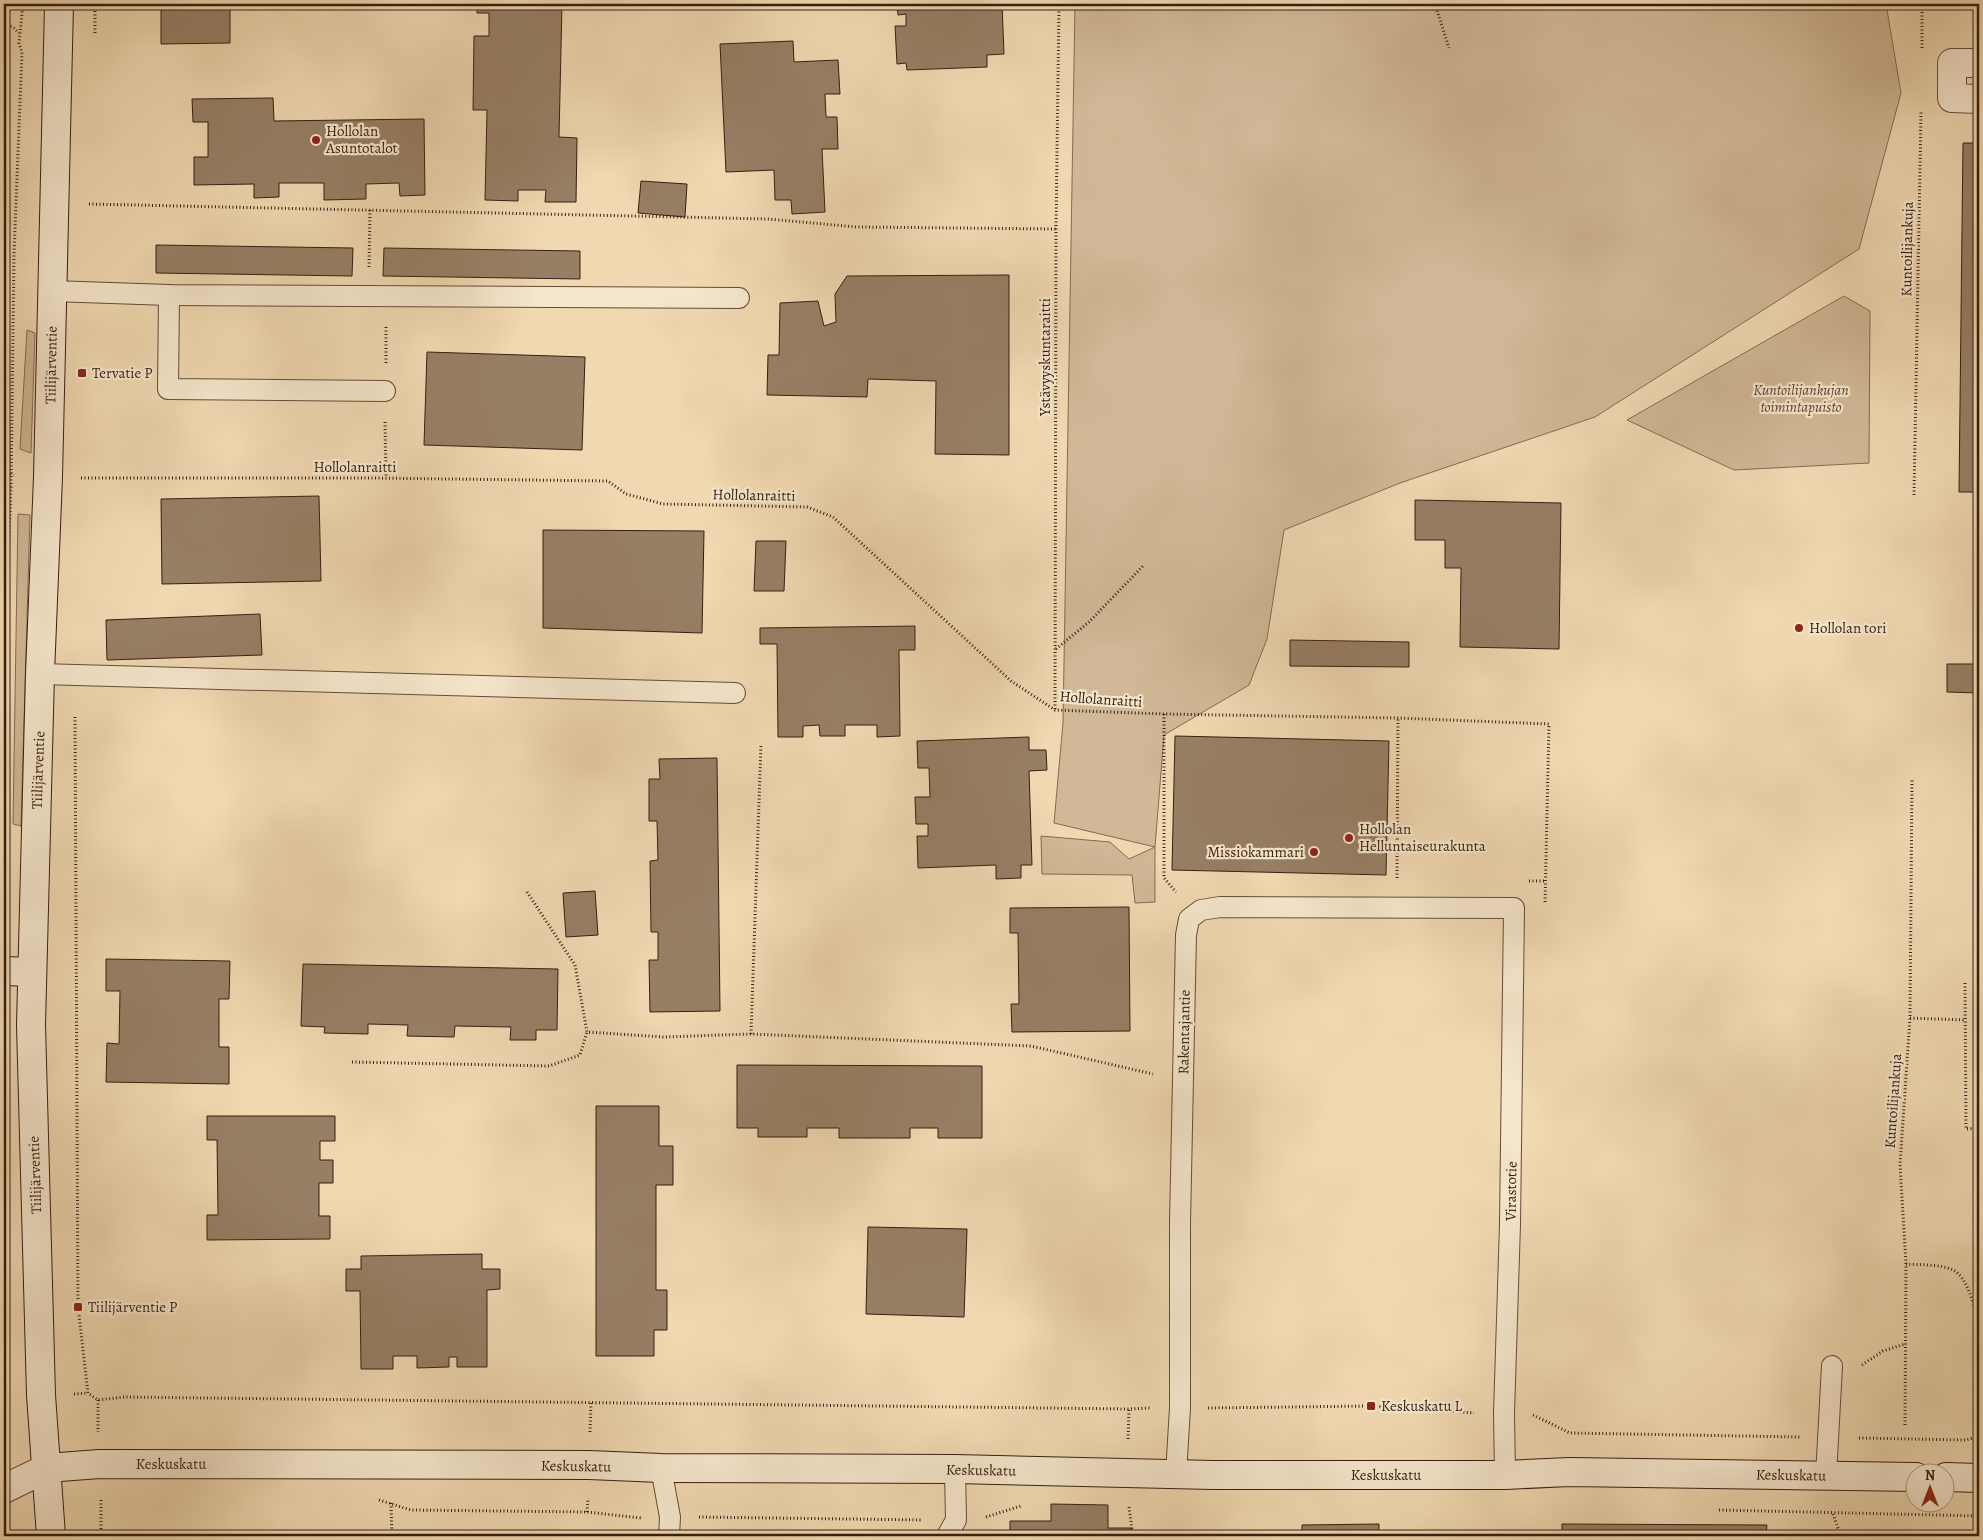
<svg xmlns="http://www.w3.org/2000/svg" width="1983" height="1540" font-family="Alegreya,serif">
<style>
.green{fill:#d1b896;stroke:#846b54}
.building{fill:#977f65;stroke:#371e12}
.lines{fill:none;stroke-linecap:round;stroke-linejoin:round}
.lane-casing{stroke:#654c3a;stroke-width:22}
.street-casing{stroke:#654c3a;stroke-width:30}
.secondary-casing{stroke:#371e12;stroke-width:30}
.path{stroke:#371e12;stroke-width:3;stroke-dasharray:1 2.5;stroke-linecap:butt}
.lane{stroke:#f5e6cc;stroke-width:20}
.street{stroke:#f5e6cc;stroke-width:28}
.secondary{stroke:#f5e6cc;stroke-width:28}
.poi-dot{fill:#8f2418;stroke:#f5e6cc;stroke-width:2}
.labels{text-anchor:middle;stroke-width:4.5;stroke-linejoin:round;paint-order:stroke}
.poi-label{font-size:15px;fill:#371e12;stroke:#f5e6cc;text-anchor:start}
.street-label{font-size:15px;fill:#371e12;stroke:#f5e6cc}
.park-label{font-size:15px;font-style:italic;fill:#5e4433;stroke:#f5e6cc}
</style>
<rect width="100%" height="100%" fill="#f0d8b1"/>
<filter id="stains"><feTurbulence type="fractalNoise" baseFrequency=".004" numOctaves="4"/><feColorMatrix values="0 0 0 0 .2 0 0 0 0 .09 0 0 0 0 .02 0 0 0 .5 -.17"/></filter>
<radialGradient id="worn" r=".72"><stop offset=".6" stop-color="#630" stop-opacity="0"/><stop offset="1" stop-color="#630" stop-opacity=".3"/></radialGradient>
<g class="green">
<path d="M1075,4h811l15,89 -42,156 -264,168 -195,66 -116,47 -17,109 -18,46 -85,50 -9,112v55l-20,1 -3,-28 -90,-1 -1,-38 69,6 19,17 26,-12 -101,-24 9,-100z"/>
<path d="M1844,296l26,15 -1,152 -135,7 -107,-50z"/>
<path d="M27,330l8,3 -4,120 -11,-4z"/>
<path d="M18,514l12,1 -9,311 -8,-2z"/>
</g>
<g class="building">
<path d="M161,4h69v39l-69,1z"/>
<path d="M477,4h85l-3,133 18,1 -1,64h-31l1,-12h-28v11l-33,-1 2,-90h-14l1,-74h15v-23h-12z"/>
<path d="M897,4h105l2,50 -17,1v12l-80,3 -1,-7 -9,1 -2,-38h11v-12l-8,1z"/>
<path d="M793,41l1,21 44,-2 2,34h-15l1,23h11l1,32h-16l3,63 -33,2 -1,-14h-16l-1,-30 -48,2 -6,-128z"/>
<path d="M273,98l1,23 150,-2 1,76 -25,1 -1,-13 -33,1v15l-42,1v-17h-45v14l-25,1v-14l-60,1v-28h14v-35h-15l-1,-23z"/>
<path d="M1963,143h16v349h-20z"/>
<path d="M641,181l46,3 -2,33 -47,-4z"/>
<path d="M156,245l197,3 -1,28 -196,-3z"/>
<path d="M384,248l196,3v28l-197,-3z"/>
<path d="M1009,275v180l-74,-1 1,-73 -68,-2 -1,18 -100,-2 1,-40h11l1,-52 38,-2 6,25 12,-4 -1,-28 12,-18z"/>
<path d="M427,352l158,5 -3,93 -158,-5z"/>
<path d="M319,496l2,85 -159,3 -1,-85z"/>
<path d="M1415,500l146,3 -2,146 -99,-2 1,-79h-16v-28h-30z"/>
<path d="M543,530l161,1 -2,102 -159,-5z"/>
<path d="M756,541h30l-2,50h-30z"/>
<path d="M260,614l2,41 -155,5 -1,-40z"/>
<path d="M915,626v24h-16l1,86 -23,1v-12h-32v11h-25l-1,-11 -16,1v11h-25l-1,-93h-17v-16z"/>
<path d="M1290,640l119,2v25l-119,-1z"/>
<path d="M1947,664h32v29l-32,-1z"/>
<path d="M1175,736l214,5 -3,134 -214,-5z"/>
<path d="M1029,737v13h17l1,20 -18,1 3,94h-11v13l-25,1v-14l-78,3 -1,-32h11v-12h-12l-1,-27h15l-1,-29h-11l-1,-27z"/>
<path d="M717,758l3,253 -70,1 -1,-52h9v-28h-7l-1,-71 8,-1 -1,-39h-8v-42h11l-1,-20z"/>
<path d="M1979,883v241h-3z"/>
<path d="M595,891l3,44 -32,2 -3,-44z"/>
<path d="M1129,907l1,124 -118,1 -1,-28h8l-1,-71h-8v-25z"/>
<path d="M106,959l124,2 -1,38h-10v48h10v37l-123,-2 1,-39 12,1 1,-53h-14z"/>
<path d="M303,964l255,5 -1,61h-21v10h-26l1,-13 -56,-1 -1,11 -47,-1 1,-11 -40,-1v10l-44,-1 1,-6 -24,-1z"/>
<path d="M737,1065l245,1v72h-44v-10h-28v10h-71v-10h-32v9h-49v-9h-21z"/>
<path d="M596,1106h63v40h14v39h-17v105h11v40h-13v26h-58z"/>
<path d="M207,1116h128v25h-15v19h13v23h-14v33h11v23l-123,1v-25h11l-1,-75h-10z"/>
<path d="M868,1227l99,2 -3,88 -98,-3z"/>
<path d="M482,1254v15h18v20l-13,1v77h-30v-10h-8v10l-32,1v-12h-24v13h-32l-1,-78h-14v-22h15v-13z"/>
<path d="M1051,1504l57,1v23h24v8h-122v-15h41z"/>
<path d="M1379,1524v12h-77v-11z"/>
<path d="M1562,1524l205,1 -1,11h-204z"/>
</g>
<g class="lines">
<g class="lane-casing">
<g id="lane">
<path d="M52,291l117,4 570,3"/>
<path d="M169,295l-1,94 217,2"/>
<path d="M40,674l695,19"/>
<path d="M661,1468l9,49 -1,19"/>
<path d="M1176,1474l4,-66v-185l6,-288 3,-16 12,-9 19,-3 294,1 -4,316 -6,190 1,61"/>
<path d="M1826,1476l6,-110"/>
<path d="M947,1536l9,-16 -1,-51"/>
</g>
</g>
<g class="street-casing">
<g id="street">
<path d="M1979,63h-27v35l27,1"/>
<path d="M4,1489l43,-21"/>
</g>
</g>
<g class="secondary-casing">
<g id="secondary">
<path d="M4,971l28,1"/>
<path d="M47,1468l52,-4 490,1 72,3 294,1 258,6h292l64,-3 347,5"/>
<path d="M1946,1477l33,1"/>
<path d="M51,1536l-10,-141 -10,-370 9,-351 8,-197 11,-473"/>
</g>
</g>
<g class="path">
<path d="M1435,4l14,44"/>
<path d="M4,24l9,3 6,6"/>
<path d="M95,33v-29"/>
<path d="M1922,48v-44"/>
<path d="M89,204l679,15 89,8 199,2"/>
<path d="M369,267l1,-57"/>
<path d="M386,363v-36"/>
<path d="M385,422l1,56"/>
<path d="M4,471l10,4"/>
<path d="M81,478h291l236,3 18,13 37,10 144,3 26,10 178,164 44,29 109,4 234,4 151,6 -4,180"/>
<path d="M4,489l7,-2"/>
<path d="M1914,495l7,-383"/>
<path d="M7,589l4,-102 3,-233 8,-202 -3,-9 4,-39"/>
<path d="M1056,649l33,-27 55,-57"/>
<path d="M1055,709l1,-480 3,-225"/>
<path d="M1164,714v164l12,14"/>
<path d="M75,717l3,590 10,86 10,7 26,-3 1005,12 21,-1"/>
<path d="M1397,878l1,-160"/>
<path d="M1529,881h17"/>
<path d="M527,892l48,73 12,67 76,5 88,-3 280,12 122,28"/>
<path d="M1965,983l1,146 13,-1"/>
<path d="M1910,1018l54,2"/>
<path d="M751,1034l10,-290"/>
<path d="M352,1062l197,4 31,-11 7,-23"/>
<path d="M1906,1264c15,1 34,0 47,6 15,7 21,38 26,52"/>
<path d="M1862,1365l21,-14 22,-7"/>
<path d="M74,1394l14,-1"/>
<path d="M98,1400v32"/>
<path d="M1208,1408l163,-2 103,7"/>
<path d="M1533,1415l37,18 230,4"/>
<path d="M1905,1425l1,-161 -6,-99 10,-147 2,-240"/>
<path d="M590,1432l1,-30"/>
<path d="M1859,1438l107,2 13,-4"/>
<path d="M1128,1439l1,-30"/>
<path d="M379,1500l32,10 176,2 54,6"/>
<path d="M391,1503l1,33"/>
<path d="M1129,1507l4,29"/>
<path d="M1719,1510l260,6"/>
<path d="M587,1512l1,-14"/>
<path d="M1833,1514l6,17 66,5 74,-2"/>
<path d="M699,1517l224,3"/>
<path d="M986,1517l35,-11"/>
<path d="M101,1536v-38"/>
</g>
<use href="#lane" class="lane"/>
<use href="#street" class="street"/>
<use href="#secondary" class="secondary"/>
</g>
<g class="poi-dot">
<circle cx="316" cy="140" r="5"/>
<rect x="77" y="368" width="10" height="10" rx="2.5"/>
<circle cx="1799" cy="628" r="5"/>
<circle cx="1349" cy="838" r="5"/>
<circle cx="1314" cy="852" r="5"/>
<rect x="73" y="1302" width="10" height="10" rx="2.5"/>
<rect x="1366" y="1401" width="10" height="10" rx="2.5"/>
</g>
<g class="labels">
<g class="poi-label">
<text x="326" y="136">Hollolan<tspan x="326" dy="17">Asuntotalot</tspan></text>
<text x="92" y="378">Tervatie P</text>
<text x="1809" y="633">Hollolan tori</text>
<text x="1359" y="834">Hollolan<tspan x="1359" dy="17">Helluntaiseurakunta</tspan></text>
<text x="1304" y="857" text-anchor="end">Missiokammari</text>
<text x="88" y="1312">Tiilijärventie P</text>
<text x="1381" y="1411">Keskuskatu L</text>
</g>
<g class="street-label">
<text transform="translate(1907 249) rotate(-89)" y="5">Kuntoilijankuja</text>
<text transform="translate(1045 357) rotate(-90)" y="5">Ystävyyskuntaraitti</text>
<text transform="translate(51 365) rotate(-89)" y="5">Tiilijärventie</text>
<text x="355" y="472">Hollolanraitti</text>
<text transform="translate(754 495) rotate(1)" y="5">Hollolanraitti</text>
<text transform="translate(1101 699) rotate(4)" y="5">Hollolanraitti</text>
<text transform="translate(38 770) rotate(-88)" y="5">Tiilijärventie</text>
<text transform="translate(1184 1032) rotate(-89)" y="5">Rakentajantie</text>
<text transform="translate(1893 1101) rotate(-86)" y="5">Kuntoilijankuja</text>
<text transform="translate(35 1175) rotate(-92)" y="5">Tiilijärventie</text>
<text transform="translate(1511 1191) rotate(-89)" y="5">Virastotie</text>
<text x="171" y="1469">Keskuskatu</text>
<text transform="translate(576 1466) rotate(1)" y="5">Keskuskatu</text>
<text transform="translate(981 1470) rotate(1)" y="5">Keskuskatu</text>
<text x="1386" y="1480">Keskuskatu</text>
<text transform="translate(1791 1475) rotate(1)" y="5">Keskuskatu</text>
</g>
<g class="park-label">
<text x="1801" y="395">Kuntoilijankujan<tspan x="1801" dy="17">toimintapuisto</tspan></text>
</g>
</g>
<rect width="1983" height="1540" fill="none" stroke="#f0d8b1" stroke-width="20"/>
<rect x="5" y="5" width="1973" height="1530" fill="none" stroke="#371e12" stroke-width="2.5"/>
<rect x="10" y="10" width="1963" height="1520" fill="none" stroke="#371e12"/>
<g transform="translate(1930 1488)"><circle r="24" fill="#f5e6cc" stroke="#a99682"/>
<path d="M0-4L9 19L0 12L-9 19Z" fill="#8f2418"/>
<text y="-8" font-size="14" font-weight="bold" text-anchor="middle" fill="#371e12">N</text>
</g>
<rect width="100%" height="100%" filter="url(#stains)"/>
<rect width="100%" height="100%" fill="url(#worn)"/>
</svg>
